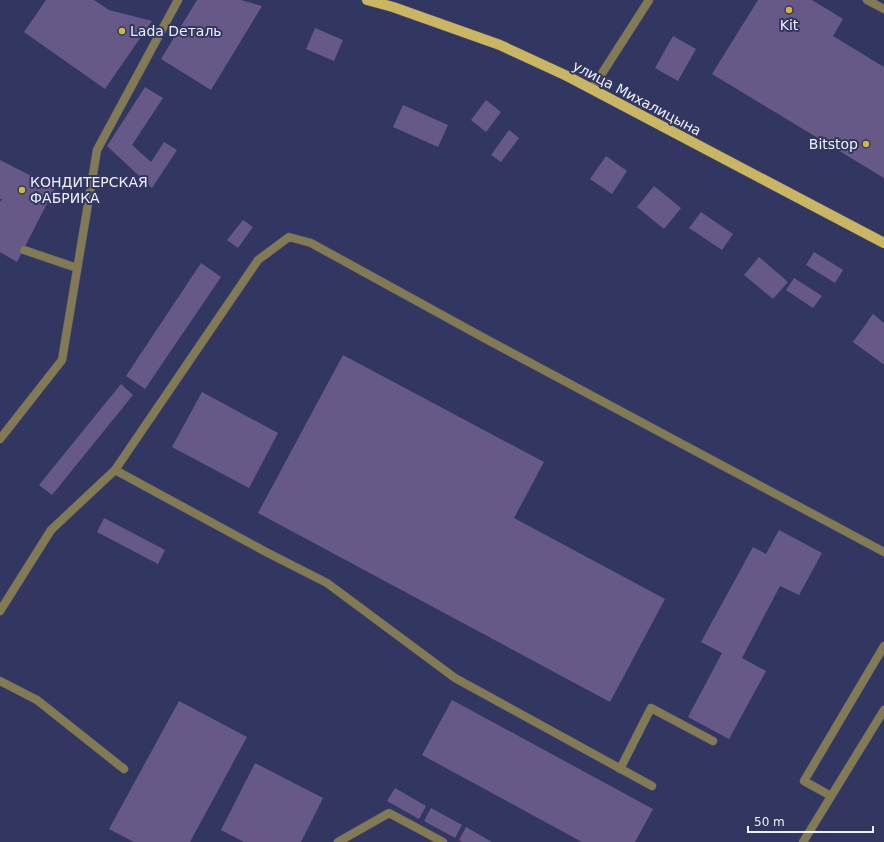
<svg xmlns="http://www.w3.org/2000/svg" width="884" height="842" font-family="'DejaVu Sans',sans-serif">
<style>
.building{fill:#675987}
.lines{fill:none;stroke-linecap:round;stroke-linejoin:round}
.service-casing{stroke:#50557a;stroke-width:9}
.minor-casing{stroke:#50557a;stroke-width:9}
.primary-casing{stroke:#50557a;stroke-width:11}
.service{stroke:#837a52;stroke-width:8}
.minor{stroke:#837a52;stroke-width:8}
.primary{stroke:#cab660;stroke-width:10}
.poi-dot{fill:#d2b736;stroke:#323761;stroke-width:1.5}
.labels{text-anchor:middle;stroke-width:4;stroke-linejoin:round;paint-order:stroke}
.poi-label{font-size:14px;fill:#eef0fb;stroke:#323761;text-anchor:start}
.street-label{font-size:14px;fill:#eef0fb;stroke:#323761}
</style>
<rect width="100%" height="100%" fill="#323761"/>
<g class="building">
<path d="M46,0h48l15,10 43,11 -47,68 -81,-57z"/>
<path d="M197,0h44l21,6 -51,84 -50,-31z"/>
<path d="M758,0h54l31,19 -10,17 51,31v111l-172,-104z"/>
<path d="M315,28l28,12 -9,21 -28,-12z"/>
<path d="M673,36l23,13 -18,32 -23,-13z"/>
<path d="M145,87l18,11 -31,47 19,17 13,-20 13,8 -25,38 -45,-42z"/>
<path d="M486,100l15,12 -15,20 -15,-12z"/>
<path d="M403,105l45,20 -10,22 -45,-20z"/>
<path d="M509,130l10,8 -18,24 -10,-7z"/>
<path d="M606,156l21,15 -15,23 -22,-15z"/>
<path d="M0,160l55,28 -38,74 -17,-10v-50l2,-3h-2z"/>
<path d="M654,186l27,22 -17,21 -27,-22z"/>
<path d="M701,212l32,22 -11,16 -33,-22z"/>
<path d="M243,220l10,7 -15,21 -11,-8z"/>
<path d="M814,252l29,18 -8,13 -29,-18z"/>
<path d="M759,257l29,25 -15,17 -29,-24z"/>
<path d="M201,263l20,14 -76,112 -19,-13z"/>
<path d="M794,278l28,18 -9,12 -27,-18z"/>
<path d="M873,314l11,9v39l-1,2 -30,-22z"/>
<path d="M343,355l201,107 -30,56 151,81 -55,103 -352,-189z"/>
<path d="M121,384l12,11 -81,100 -13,-10z"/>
<path d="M202,392l76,41 -29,55 -77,-41z"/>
<path d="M104,518l61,32 -7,14 -61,-32z"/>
<path d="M779,530l43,23 -23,42 -19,-9 -38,72 24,13 -37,68 -41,-22 34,-64 -21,-11 52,-95 13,7z"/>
<path d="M452,700l201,109 -18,33h-53l-160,-87z"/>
<path d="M179,701l68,36 -57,105h-56l-25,-13z"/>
<path d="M255,763l68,35 -22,44h-57l-23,-12z"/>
<path d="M395,788l31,18 -7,13 -32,-18z"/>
<path d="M431,808l31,17 -7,13 -31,-17z"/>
<path d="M466,827l26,15h-30l-3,-2z"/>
</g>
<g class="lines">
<g class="service-casing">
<g id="service">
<path d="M867,0l17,9"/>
<path d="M24,250l53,18"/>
<path d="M0,611l51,-81 64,-60"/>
<path d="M0,681l37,19 87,69"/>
<path d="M620,769l31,-61 62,33"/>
<path d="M652,786l-197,-108 -128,-95 -61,-31 -151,-82 143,-210 31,-23 22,6 173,95 400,214"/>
<path d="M831,796l-27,-15 80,-135"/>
<path d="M338,842l51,-29 54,29"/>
</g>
</g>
<g class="minor-casing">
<g id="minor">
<path d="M592,89l57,-89"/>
<path d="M0,439l62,-79 35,-210 81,-150"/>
<path d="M803,842l81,-132"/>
</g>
</g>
<g class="primary-casing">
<path id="primary" d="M367,0l26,7 107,38 67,31 317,167"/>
</g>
<use href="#service" class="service"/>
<use href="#minor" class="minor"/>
<use href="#primary" class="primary"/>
</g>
<g class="poi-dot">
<circle cx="789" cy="10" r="4"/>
<circle cx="122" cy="31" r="4"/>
<circle cx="866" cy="144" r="4"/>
<circle cx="22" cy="190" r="4"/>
</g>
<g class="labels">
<g class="poi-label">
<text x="789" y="30" text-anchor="middle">Kit</text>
<text x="130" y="36">Lada Dеталь</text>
<text x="858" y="149" text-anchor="end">Bitstop</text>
<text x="30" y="187">КОНДИТЕРСКАЯ<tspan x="30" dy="16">ФАБРИКА</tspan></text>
</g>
<g class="street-label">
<text transform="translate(637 98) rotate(28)" y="5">улица Михалицына</text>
</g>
</g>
<path d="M748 826v6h125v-6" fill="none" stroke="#eef0fb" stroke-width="2"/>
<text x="754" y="826" font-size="12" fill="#eef0fb" stroke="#323761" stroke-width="3" paint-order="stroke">50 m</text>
</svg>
